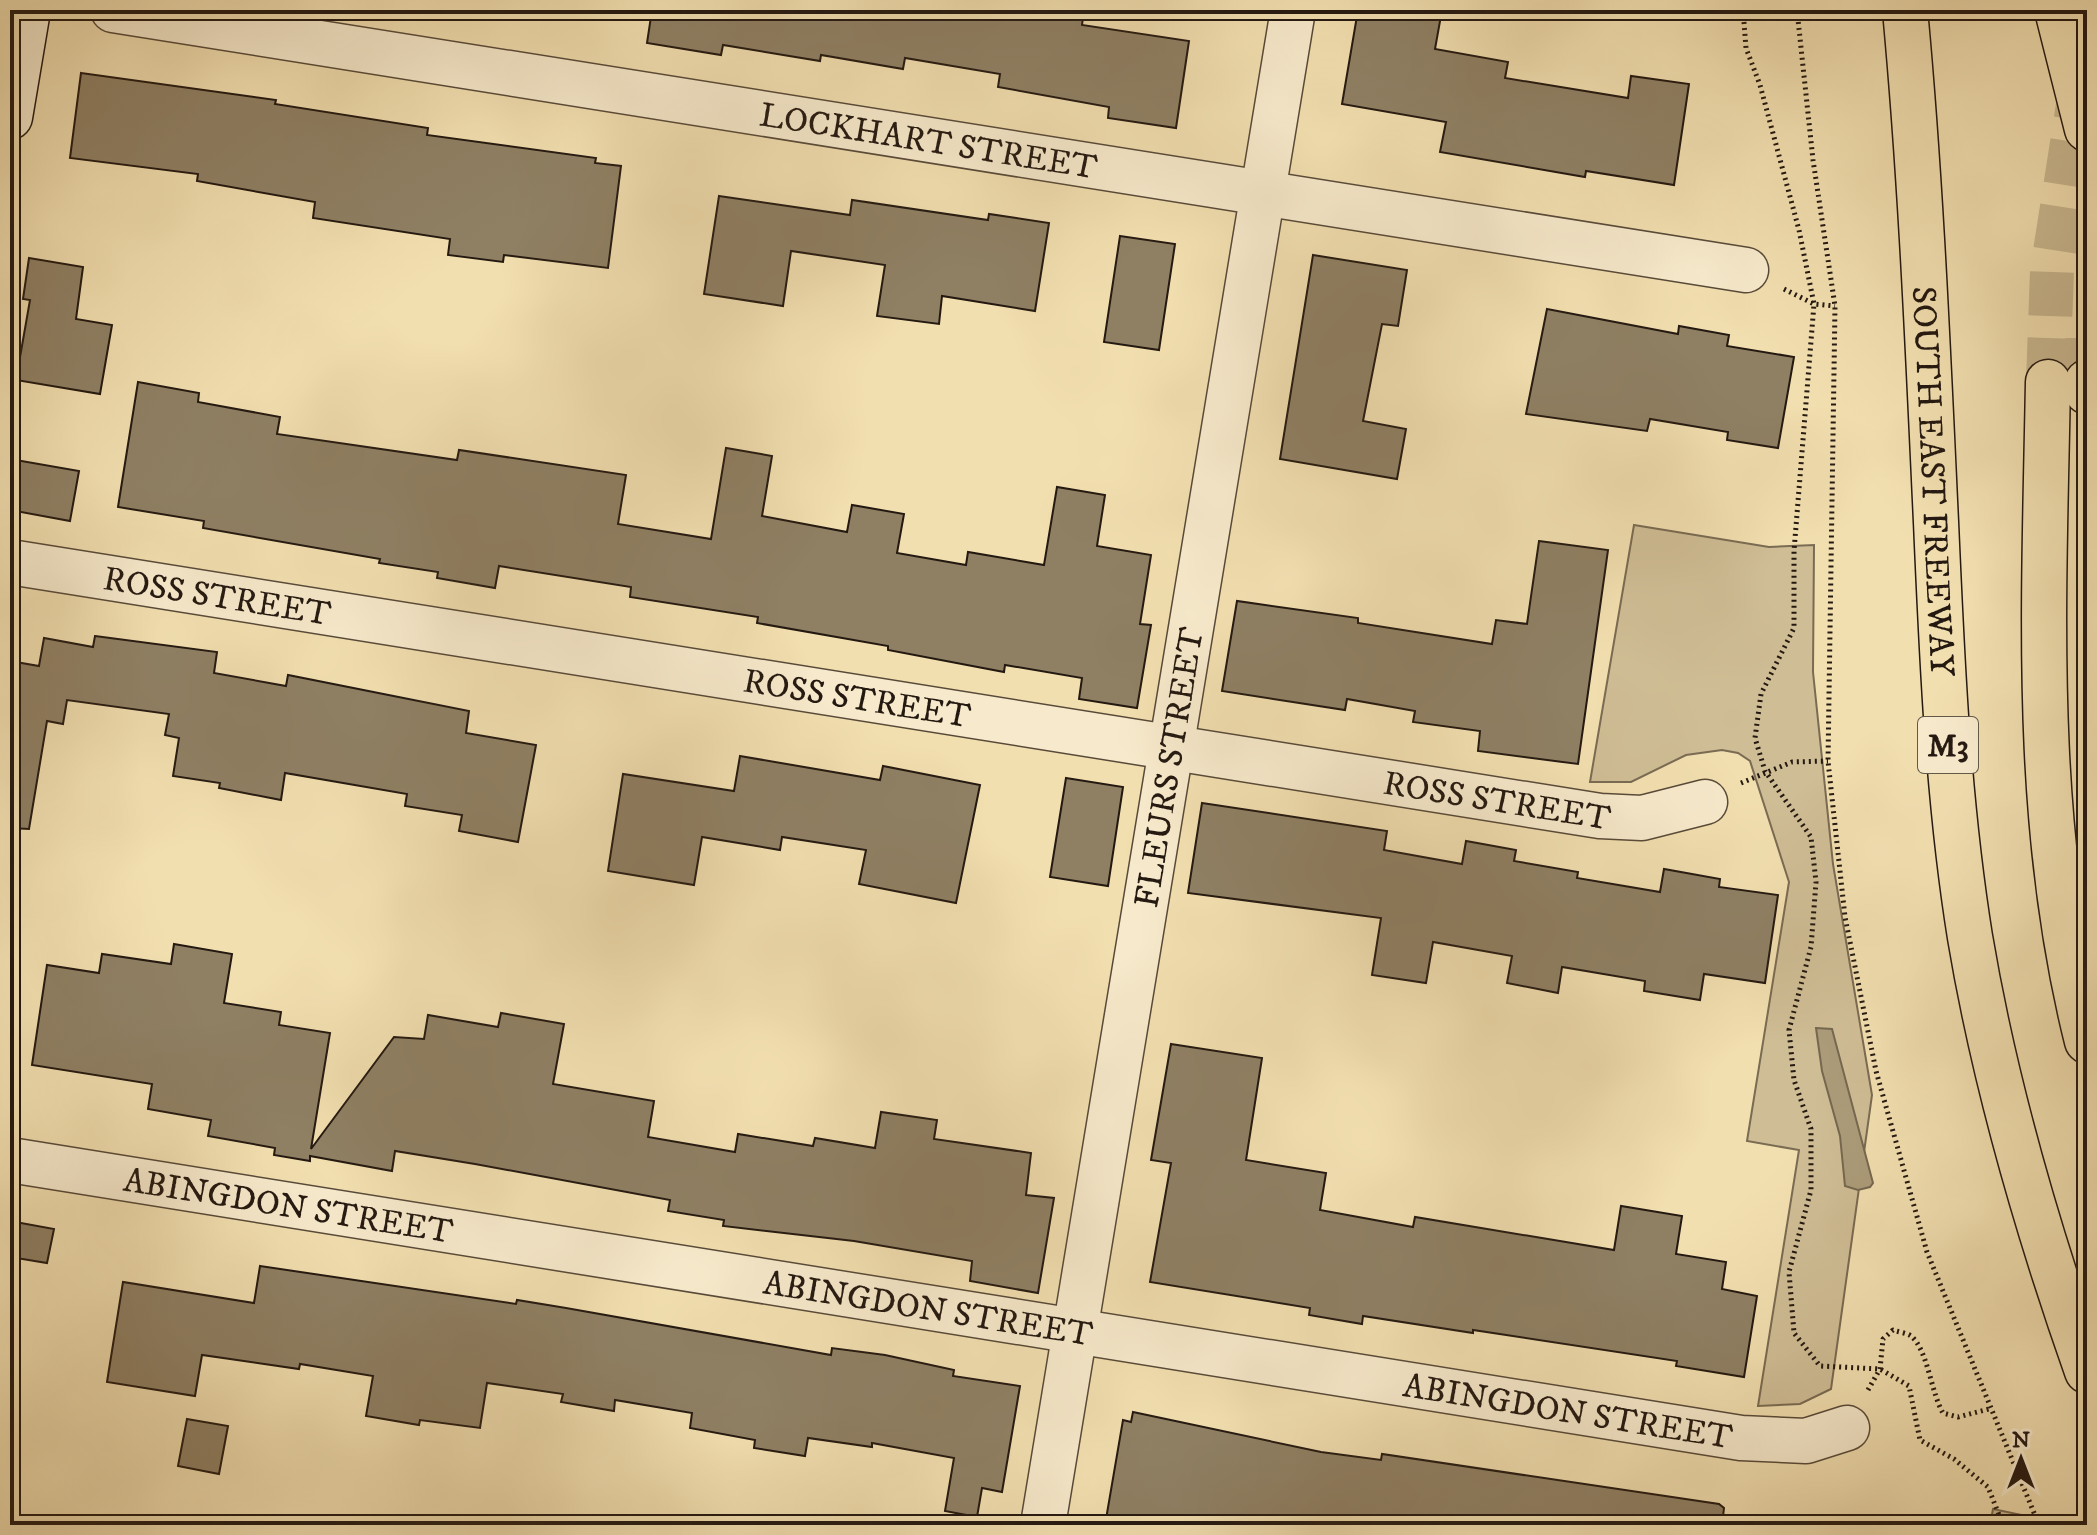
<svg xmlns="http://www.w3.org/2000/svg" width="2097" height="1535" font-family="'IM FELL DW Pica',serif">
<style>
.green{fill:#cfbd95;stroke:#7a6b53;stroke-width:2}
.water{fill:#ac9c7a;stroke:#766850;stroke-width:2}
.building{fill:#8f8064;stroke:#241911;stroke-width:2}
.lines{fill:none;stroke-linecap:round;stroke-linejoin:round}
.highway-tunnel{stroke:#c9b790;stroke-width:44;stroke-dasharray:44 22;stroke-linecap:butt}
.street-casing{stroke:#584a39;stroke-width:47}
.secondary-casing{stroke:#241911;stroke-width:47}
.highway-casing{stroke:#241911;stroke-width:47}
.path{stroke:#241911;stroke-width:5;stroke-dasharray:2 4;stroke-linecap:butt}
.street{stroke:#f7eacc;stroke-width:44}
.secondary{stroke:#f7eacc;stroke-width:44}
.highway{stroke:#f2dfb0;stroke-width:44}
.labels{text-anchor:middle;stroke-width:6;stroke-linejoin:round;paint-order:stroke}
.shield{fill:#f7eacc;stroke:#635849;stroke-width:2}
.shield-label{font-size:32px;font-weight:bold;fill:#241911}
.street-label{font-size:34px;fill:#241911;stroke:#f7eacc}
</style>
<rect width="100%" height="100%" fill="#f2dfb0"/>
<filter id="stains"><feTurbulence type="fractalNoise" baseFrequency=".0025" numOctaves="4"/><feColorMatrix values="0 0 0 0 .2 0 0 0 0 .09 0 0 0 0 .02 0 0 0 .5 -.17"/></filter>
<radialGradient id="worn" r=".72"><stop offset=".6" stop-color="#630" stop-opacity="0"/><stop offset="1" stop-color="#630" stop-opacity=".3"/></radialGradient>
<g class="green">
<path d="M1634,525l135,22 45,-2 -1,127 20,192 39,231 -41,294 -31,15 -42,2 41,-256 -52,-9 42,-259 -39,-121 -12,-8 -16,-3 -36,5 -55,27h-41z"/>
<path d="M1993,1509l29,6 4,10h-36z"/>
</g>
<path class="water" d="M1816,1028l16,1 41,154 -3,4 -12,3 -13,-4 -5,-50 -18,-65z"/>
<g class="building">
<path d="M652,10h432l-2,15 107,16 -13,87 -68,-10 1,-11 -111,-20 2,-13 -95,-16 -2,11 -82,-14 -1,6 -97,-16 -2,10 -74,-12z"/>
<path d="M1358,10h84l-7,39 73,13 -3,16 123,20 3,-22 58,8 -15,101 -88,-14 -1,6 -145,-25 6,-30 -104,-18z"/>
<path d="M81,73l195,27 -1,4 153,24 -1,7 169,23 -1,5 26,3 -13,102 -104,-13 -1,7 -55,-7 2,-16 -137,-21 2,-16 -118,-21 1,-7 -128,-16z"/>
<path d="M719,196l131,19 2,-15 136,20 1,-6 60,9 -14,88 -93,-15 -3,28 -62,-8 8,-51 -94,-14 -8,55 -79,-12z"/>
<path d="M1120,236l55,8 -16,106 -55,-8z"/>
<path d="M1313,255l94,15 -9,56 -16,-2 -19,97 43,8 -9,50 -117,-20z"/>
<path d="M29,258l54,9 -7,52 36,6 -12,69 -84,-14 14,-80 -7,-1z"/>
<path d="M1547,309l131,25 1,-8 50,9 -2,11 67,11 -16,91 -51,-8 1,-8 -78,-13 -3,12 -121,-17z"/>
<path d="M138,382l61,11 -1,9 82,15 -3,17 180,26 2,-10 167,25 -8,49 93,15 15,-91 46,8 -10,60 85,16 5,-27 52,9 -7,39 69,12 2,-13 76,13 13,-78 48,8 -8,51 54,9 -11,69 11,1 -14,83 -58,-9 3,-21 -77,-13 -1,7 -116,-22v-4l-131,-23 1,-6 -128,-20 1,-10 -132,-21 -4,22 -58,-10 1,-6 -59,-9 1,-4 -177,-31 1,-7 -86,-14z"/>
<path d="M10,459l69,12 -9,50 -60,-11z"/>
<path d="M1539,541l69,9 -30,214 -100,-13 2,-20 -67,-9 2,-11 -68,-12 -2,11 -123,-19 15,-90 121,17v5l134,21 4,-24 31,4z"/>
<path d="M95,636l122,16 -3,21 72,13 2,-11 181,36 -3,22 70,12 -18,97 -59,-11 3,-16 -57,-9 2,-12 -122,-21 -4,27 -62,-12 1,-5 -47,-7 6,-38 -14,-3 4,-21 -102,-14 -4,24 -16,-3 -18,108 -19,-1v-167l29,5 5,-28 49,9z"/>
<path d="M740,756l140,24 3,-14 97,19 -24,118 -97,-19 7,-34 -84,-13 -2,13 -78,-13 -8,48 -86,-14 15,-97 111,17z"/>
<path d="M1066,778l57,9 -15,99 -58,-9z"/>
<path d="M1202,803l185,28 -3,19 78,14 4,-23 50,9 -2,11 64,11 -1,6 83,14 4,-23 56,10 -1,8 59,8 -13,88 -61,-9 -4,26 -56,-9 1,-10 -83,-14 -4,26 -51,-10 5,-27 -79,-14 -7,41 -54,-8 9,-57 -193,-25z"/>
<path d="M174,944l58,10 -8,49 57,9 -2,13 51,8 -19,116 83,-112 30,2 4,-24 70,12 3,-14 63,11 -11,60 101,17 -6,36 87,15 3,-18 75,12 2,-8 60,10 6,-36 56,8 -3,19 97,14 -5,42 28,3 -16,95 -68,-12 2,-20 -118,-20 -131,-15 1,-6 -56,-9 2,-11 -195,-36 -80,-13 -3,20 -82,-15v5l-36,-6 1,-7 -67,-12 3,-16 -63,-11 4,-25 -120,-19 15,-100 52,8 3,-19 69,10z"/>
<path d="M1171,1044l91,14 -16,102 80,13 -6,37 93,17 2,-10 199,33 7,-44 61,10 -6,38 50,8 -4,27 35,7 -13,81 -68,-11 1,-5 -204,-31v3l-110,-17 -1,8 -53,-9 1,-7 -160,-26 21,-119 -20,-3z"/>
<path d="M10,1221l44,8 -7,34 -37,-6z"/>
<path d="M260,1266l256,38 1,-4 49,8 265,47 1,-7 53,7 69,15 -1,6 67,10 -18,106 -20,-4 -5,29 -32,-6 9,-53 -82,-15v4l-64,-9 -3,18 -51,-8 1,-8 -65,-12 2,-15 -77,-13 -1,11 -53,-9 2,-8 -76,-11 -7,45 -60,-8 -1,5 -53,-9 7,-40 -73,-12 -1,5 -97,-14 -7,41 -88,-14 16,-100 131,21z"/>
<path d="M1133,1412l188,40 60,8 1,-6 337,50 5,4 -2,17h-617l18,-105 8,2z"/>
<path d="M187,1419l41,7 -9,48 -41,-8z"/>
</g>
<g class="lines">
<g class="highway-tunnel">
<path d="M2048,382l4,-111 29,-185"/>
<path d="M2087,382v-62"/>
</g>
<g class="street-casing">
<g id="street">
<path id="s1" d="M113,10l1633,260"/>
<path id="s2" d="M10,562l1590,254 42,2 63,-16"/>
<path id="s3" d="M10,1160l1731,278 65,3 41,-13"/>
<path id="s4" d="M1043,1525l250,-1515"/>
</g>
</g>
<g class="secondary-casing">
<path id="secondary" d="M10,117l18,-107"/>
</g>
<g class="highway-casing">
<g id="highway">
<path id="s5" d="M1905,10c16,171 23,341 31,512 6,139 12,278 34,415 25,149 67,292 117,434"/>
<path d="M2057,10l30,119"/>
<path d="M2048,382c-4,223 -16,440 39,659"/>
<path d="M2087,382v10"/>
</g>
</g>
<g class="path">
<path d="M1743,10l3,38 14,37 39,145 15,74 -20,247v77l-33,66 -6,44 10,33 46,66 5,45 -5,65 -22,83 5,50 17,49v61l-22,82 5,61 26,33 60,3 29,17 11,54 34,19 34,28 15,38"/>
<path d="M1797,10l16,150 22,146 -7,455 17,156 31,154 51,181 112,273"/>
<path d="M1784,289l30,15 21,2"/>
<path d="M1741,783l51,-21 36,-1"/>
<path d="M1868,1390l12,-21 3,-30 10,-9c5,2 14,3 18,6 17,14 20,57 32,77l15,4 31,-8"/>
</g>
<use href="#street" class="street"/>
<use href="#secondary" class="secondary"/>
<use href="#highway" class="highway"/>
</g>
<g class="labels">
<rect class="shield" x="1918" y="717" width="60" height="56" rx="6"/>
<g class="shield-label">
<text x="1948" y="756">M3</text>
</g>
<g class="street-label">
<text dy="12" stroke="none"><textPath href="#s1" startOffset="826">LOCKHART STREET</textPath></text>
<text dy="12" stroke="none"><textPath href="#s5" startOffset="472">SOUTH EAST FREEWAY</textPath></text>
<text dy="12" stroke="none"><textPath href="#s2" startOffset="210">ROSS STREET</textPath></text>
<text dy="12" stroke="none"><textPath href="#s2" startOffset="858">ROSS STREET</textPath></text>
<text dy="12" stroke="none"><textPath href="#s4" startOffset="768">FLEURS STREET</textPath></text>
<text dy="12" stroke="none"><textPath href="#s2" startOffset="1506">ROSS STREET</textPath></text>
<text dy="12" stroke="none"><textPath href="#s3" startOffset="282">ABINGDON STREET</textPath></text>
<text dy="12" stroke="none"><textPath href="#s3" startOffset="930">ABINGDON STREET</textPath></text>
<text dy="12" stroke="none"><textPath href="#s3" startOffset="1578">ABINGDON STREET</textPath></text>
</g>
</g>
<rect width="2097" height="1535" fill="none" stroke="#f2dfb0" stroke-width="40"/>
<rect x="12" y="12" width="2073" height="1511" fill="none" stroke="#241911" stroke-width="4"/>
<rect x="20" y="20" width="2057" height="1495" fill="none" stroke="#241911" stroke-width="2"/>
<g transform="translate(2021 1459)" stroke="#f7eacc" stroke-width="6" paint-order="stroke">
<path d="M0-6L14 30L0 20L-14 30Z" fill="#241911"/>
<text y="-12" font-size="22" font-weight="bold" text-anchor="middle" fill="#241911">N</text>
</g>
<rect width="100%" height="100%" filter="url(#stains)"/>
<rect width="100%" height="100%" fill="url(#worn)"/>
</svg>
